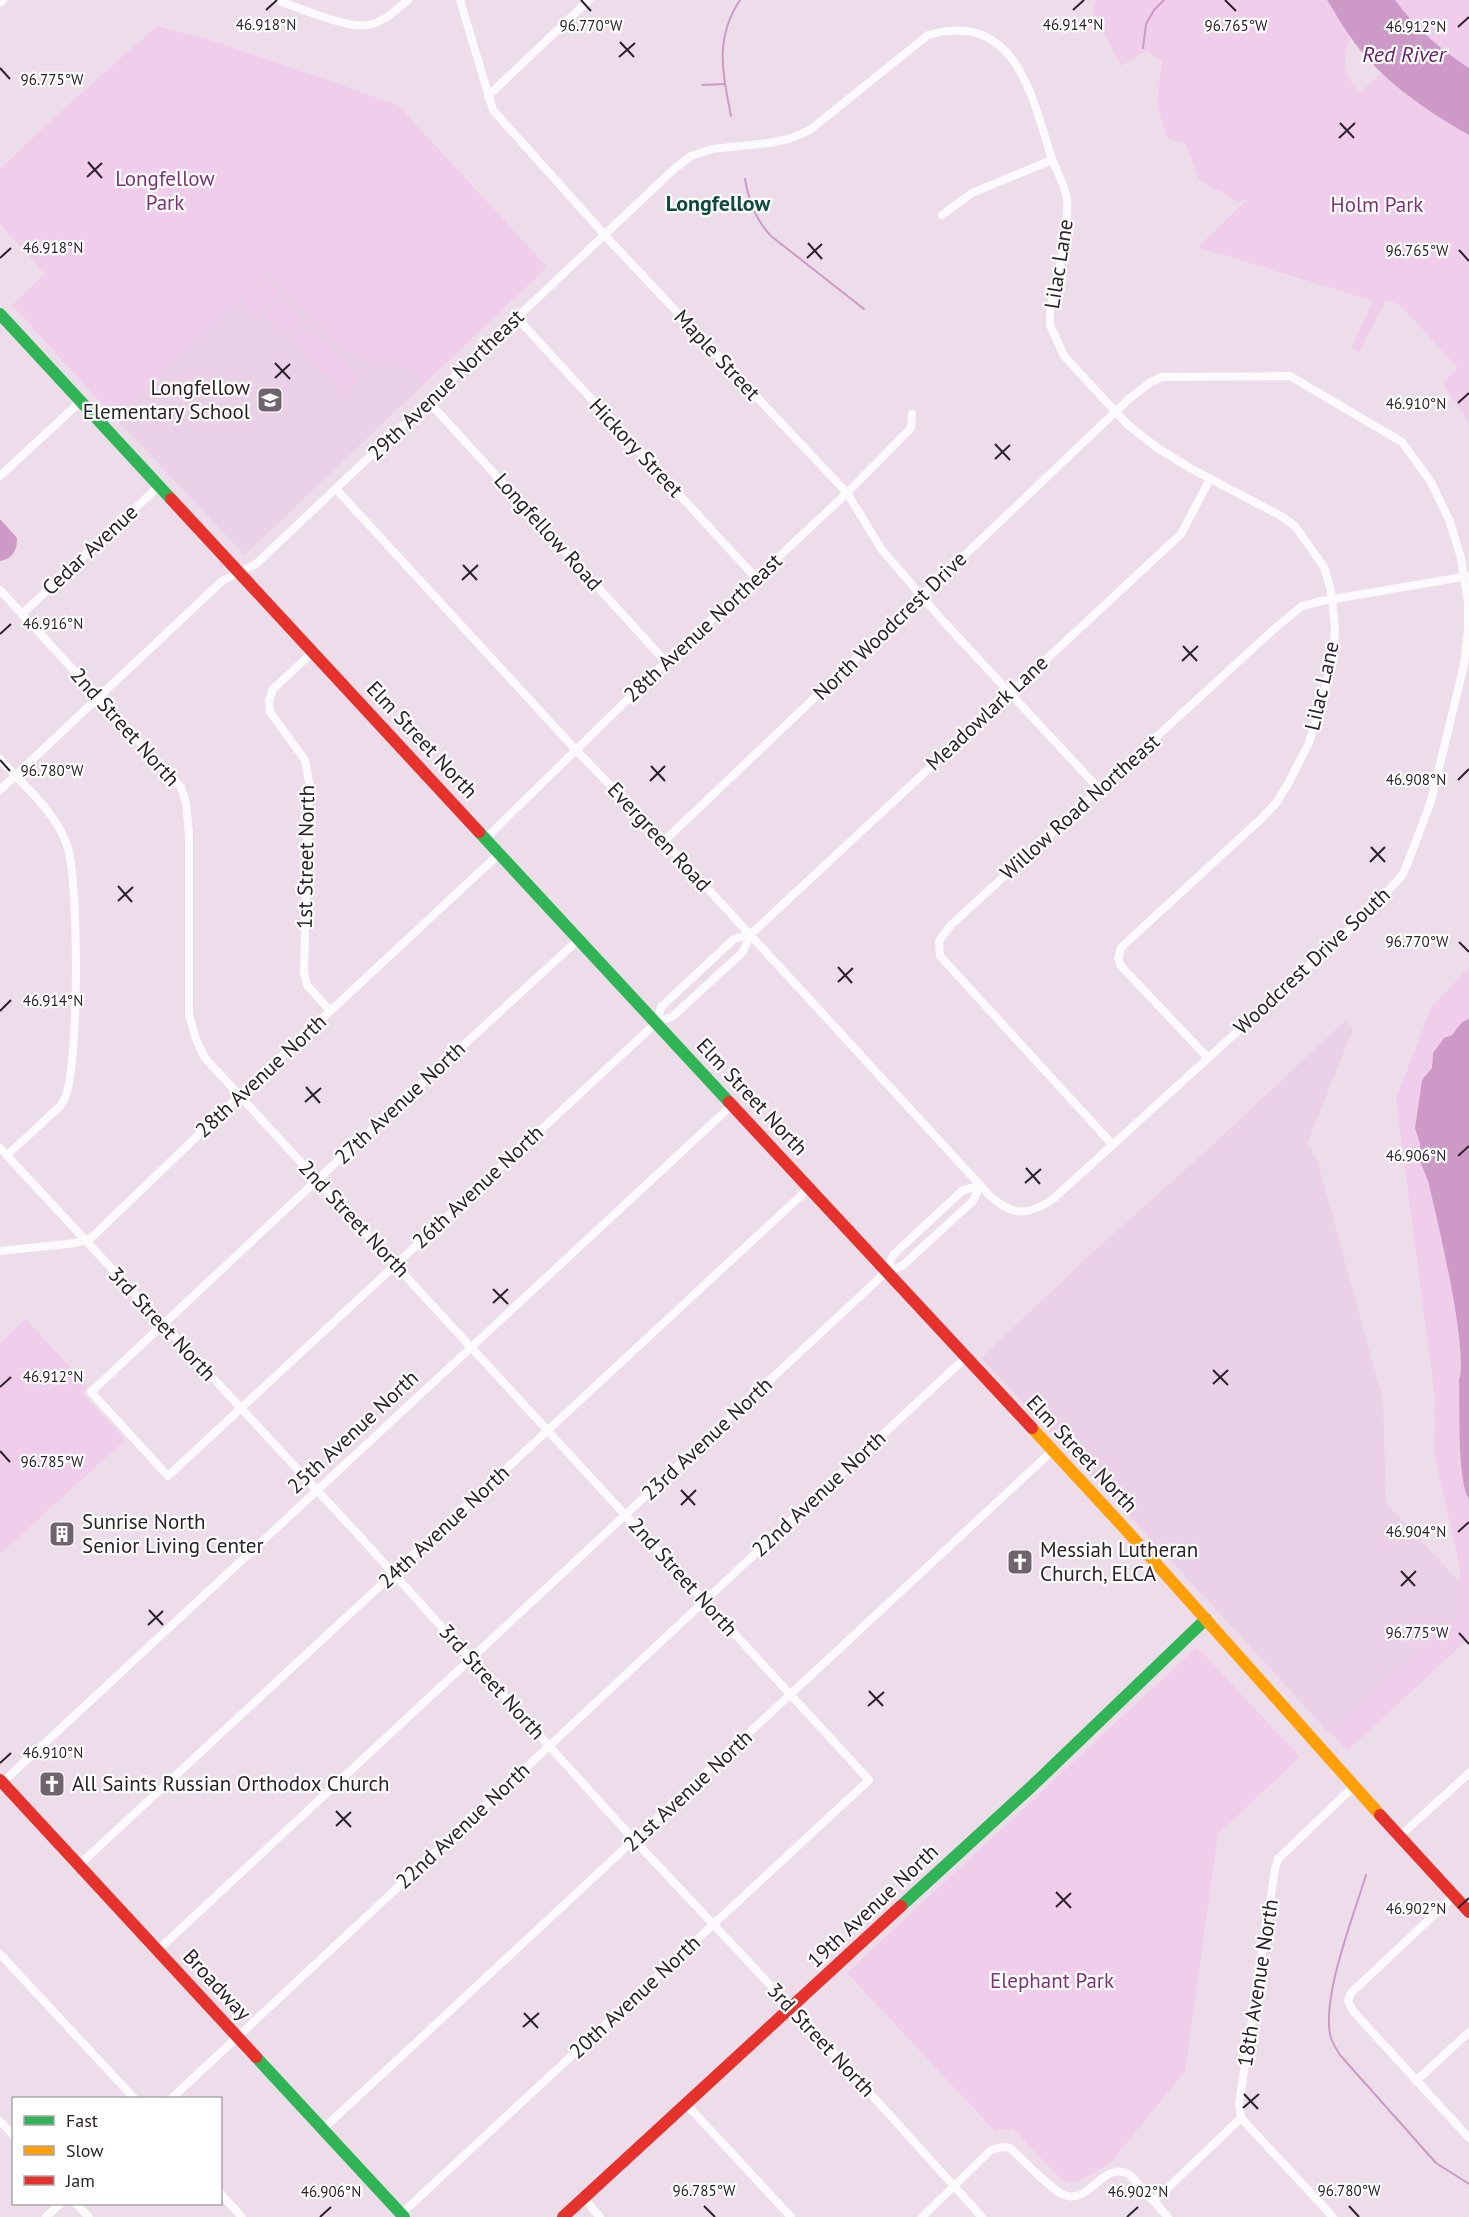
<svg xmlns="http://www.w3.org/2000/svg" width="1469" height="2217" font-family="'PT Sans',sans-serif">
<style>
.built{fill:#ebd1e8}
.green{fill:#f0cdeb}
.water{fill:#cd9ac7}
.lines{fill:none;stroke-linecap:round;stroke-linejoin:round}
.stream{stroke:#cd9ac7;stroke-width:2}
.street{stroke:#fcfafc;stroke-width:8}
.fast{stroke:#30b455;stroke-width:12}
.slow{stroke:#ff9f0a;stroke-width:12}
.jam{stroke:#e5322d;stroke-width:12}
.ticks{fill:none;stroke:#2b212a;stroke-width:2}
.labels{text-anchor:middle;stroke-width:4.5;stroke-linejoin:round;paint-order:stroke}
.park-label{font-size:21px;fill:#7f307a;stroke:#fff}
.street-label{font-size:21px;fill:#2b212a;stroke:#fff}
.poi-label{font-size:21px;fill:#2b212a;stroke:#fff;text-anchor:start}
.water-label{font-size:22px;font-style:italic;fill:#691a64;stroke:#fff}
.neighbourhood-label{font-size:22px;font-weight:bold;fill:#0f4a41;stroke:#fff}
.ticks-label{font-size:15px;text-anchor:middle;fill:#2b212a;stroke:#fff;stroke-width:4.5;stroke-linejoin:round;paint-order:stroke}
</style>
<rect width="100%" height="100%" fill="#edddea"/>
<g class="built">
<path d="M268,272l57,61 45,28h26l14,9 15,13 -180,172 -130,-137z"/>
<path d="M1346,1020l7,9 -46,115 10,15 66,241 3,103 83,89v13l-139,127 -3,-1 -100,-110 -246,-263 113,-107 112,-100z"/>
</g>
<g class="green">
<path d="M1096,0h231l23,37c-8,24 -7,33 7,54l2,2 22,-20 46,36 42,26v288l-27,-40 16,-15 -59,-64 -13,-4 -27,52 -8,-4 22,-47 -175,-54 51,-49 -10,4 -40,-22 -13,-36 -19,-6 -10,-34 5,-43 -15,-11 -26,16 -28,-55z"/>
<path d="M1395,0h74v68c-28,-18 -54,-41 -74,-68z"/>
<path d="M157,26l63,17 178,62 149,162 -122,116 -15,-13 -14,-9h-28l-21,-10 -22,-18 -57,-61 -153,146 -103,-113 33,-31 -45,-50v-55l68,-64z"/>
<path d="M266,278l14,16 -24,23 -15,-15z"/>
<path d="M283,299l18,19 -18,17 -18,-19z"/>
<path d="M302,328l12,11 5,-3 40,40v4l-13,12h-3l-18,-18h-3l-18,-19 1,-5 -13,-13z"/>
<path d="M1469,967v52l-7,3 -10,13 -8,3 -11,15 -1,15 -10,12 -7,48 5,16v17l8,20c9,37 41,170 31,199 1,25 -2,101 10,119v139l-122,113 -17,-19 128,-118 2,-46 -26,-115 1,-55 -39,-299 35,-91z"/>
<path d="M26,1319l62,68 -6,6 43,47 -125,114v-211z"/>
<path d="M1197,1647l103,110 -82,77 -33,237 -73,90 -32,20 -8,2 -10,-3 -43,-45 -7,-6 -17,2 -148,-158z"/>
</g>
<g class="water">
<path d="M1327,0h68c20,27 46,50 74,68v67c-44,-25 -91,-57 -120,-100 -8,-11 -14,-23 -22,-35z"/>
<path d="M0,519l17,19c0,12 -4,21 -17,23z"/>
<path d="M1469,1019v480c-12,-18 -9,-94 -10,-119 10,-29 -22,-162 -31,-199l-8,-20v-17l-5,-16 7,-48 10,-12 1,-15 11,-15 8,-3 10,-13z"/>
</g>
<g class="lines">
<g class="stream">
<path d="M1143,48l3,-24 8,-14 10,-10"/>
<path d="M702,85l23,-1"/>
<path d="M731,116c-8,-42 -17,-77 9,-116"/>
<path d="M745,179c4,22 10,40 26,57l93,73"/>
<path d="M1366,1875c-12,40 -46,125 -35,163 2,6 6,12 9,17l96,108 33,21"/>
</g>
<g class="street">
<path d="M276,0c21,7 72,29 92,25 16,-3 28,-15 40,-25"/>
<path d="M460,0l33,110 119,133 235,250 35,57 61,71 157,169"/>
<path d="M0,3l3,-3"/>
<path d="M488,96l101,-96"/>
<path d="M942,215l30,-22 80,-33"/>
<path d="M517,318l238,259"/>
<path d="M429,402l237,260"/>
<path d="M0,476l81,-75"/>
<path d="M336,489l239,260 89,92 326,355c23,20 37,20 62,4l320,-291 31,-35 12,-30 16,-43 33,-136 4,-35v-28l-7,-44 -11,-36 -19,-40 -29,-40 -112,-66 -128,1 -11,5 -21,16 -466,443"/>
<path d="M0,590l181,197 5,16 3,31v181l7,24 9,19 664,722 -468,434"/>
<path d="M22,614l136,-127"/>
<path d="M313,652l-40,37 -4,11 1,12 35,48 4,22 -5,190 3,13 23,26"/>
<path d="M0,759c23,26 56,53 67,86 12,31 13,232 -4,257 -3,6 -11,11 -16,16 -13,13 -27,25 -40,37"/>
<path d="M0,790l222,-209 34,-17 417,-394 18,-14 21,-7 56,-6 21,-4 21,-9 118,-95c85,-25 103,56 122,118 4,15 16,32 17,47 2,39 -11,75 -17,113v12l14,31 63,68 29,23 34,21 91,48 14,10 29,41 7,24 4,36 -2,34 -24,82 -21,41 -12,19 -14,15 -135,124 -6,6 -3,10 3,8 87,92"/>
<path d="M486,838l180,-176 181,-169 64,-65 1,-14"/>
<path d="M579,939l-262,241 -226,212 77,84 489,-454 15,-5 71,-65 7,-17 431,-401 29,-55"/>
<path d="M657,1022l4,-15 73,-68 16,-4"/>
<path d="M1112,1144l-172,-188 -1,-15 12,-16 322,-295 29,-24 20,-5 147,-25"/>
<path d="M0,1148l365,394 270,299 185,197 162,179"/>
<path d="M0,1251l76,-8 15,-5 148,-142 261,-243"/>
<path d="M886,1272l7,-17 70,-65 17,-4"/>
<path d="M3,1782l729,-677"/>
<path d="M1400,1836l69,-63"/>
<path d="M79,1865l730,-677"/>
<path d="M1454,1896l-103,97 -3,8 5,10 116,127"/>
<path d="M158,1950l728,-678 16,-6 71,-65 7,-15"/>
<path d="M0,1954l134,144"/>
<path d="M1416,2081l53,-49"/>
<path d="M172,2098l794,-741"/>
<path d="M687,2105l104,112"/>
<path d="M1241,2118l-2,-14 36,-235 3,-10 76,-73"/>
<path d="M1241,2118l92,99"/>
<path d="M0,2121l14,15"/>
<path d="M323,2129l729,-678"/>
<path d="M220,2193l22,24"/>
<path d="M584,2199l16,18"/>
<path d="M1154,2201l87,-83"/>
<path d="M76,2204l13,13"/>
<path d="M46,2217l14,-13"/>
<path d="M922,2217l69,-67 11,-3 8,1c13,11 43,45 57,48 25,5 36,-35 62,-22l39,43"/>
</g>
<g class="fast">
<path d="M0,314l171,185"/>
<path d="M479,832l250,270"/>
<path d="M901,1906l130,-119 175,-168"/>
<path d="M256,2057l148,160"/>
</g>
<path class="slow" d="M1032,1428l95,103 253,284"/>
<g class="jam">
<path d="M171,499l308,333"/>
<path d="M729,1102l303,326"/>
<path d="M0,1780l256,277"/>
<path d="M1380,1815l89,97"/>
<path d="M563,2217l338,-311"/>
</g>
</g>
<path class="ticks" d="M581,0l10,11M1225,0l11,11M266,10l11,-10M1073,10l11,-10M1458,27l11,-10M620,42l14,15M619,57l16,-14M0,68l10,11M1340,123l14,15M1339,138l16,-15M88,162l14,16M87,177l15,-14M808,243l14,16M1459,250l10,11M0,258l11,-10M807,258l15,-14M275,363l15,16M275,378l15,-14M1458,403l11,-10M995,444l15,16M995,459l15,-14M463,565l14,15M462,580l16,-15M0,634l11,-10M1183,646l14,15M1182,661l16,-15M0,760l10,11M651,766l14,15M1458,780l11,-11M650,781l15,-15M1371,847l14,15M1370,862l15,-15M118,886l14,16M118,901l15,-14M1459,942l10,10M838,967l14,16M838,982l15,-14M0,1011l11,-11M306,1087l14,16M305,1102l16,-14M1458,1156l11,-10M1026,1168l14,16M1025,1183l16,-14M493,1289l15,15M493,1303l15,-14M1213,1370l15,15M1213,1384l15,-14M0,1387l11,-10M0,1451l10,11M681,1490l14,15M681,1505l15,-15M1458,1532l11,-10M1401,1571l14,15M1401,1586l15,-15M149,1610l14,15M148,1625l15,-14M1459,1633l10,11M869,1691l14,15M868,1706l16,-14M0,1763l11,-10M336,1811l15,16M336,1826l15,-14M1056,1892l15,16M1056,1907l15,-14M1458,1908l11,-10M524,2013l14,15M523,2027l16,-14M1244,2094l14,15M1243,2108l16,-14M704,2206l11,11M1349,2206l10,11M320,2217l11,-10M1127,2217l11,-10"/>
<defs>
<g id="school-square" transform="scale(1.35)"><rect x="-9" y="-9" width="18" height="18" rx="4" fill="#6f636d" stroke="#fff"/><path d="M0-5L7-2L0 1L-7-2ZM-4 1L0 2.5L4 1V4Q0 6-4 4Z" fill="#fff"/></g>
<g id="building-square" transform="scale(1.35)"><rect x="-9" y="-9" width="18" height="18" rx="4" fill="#6f636d" stroke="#fff"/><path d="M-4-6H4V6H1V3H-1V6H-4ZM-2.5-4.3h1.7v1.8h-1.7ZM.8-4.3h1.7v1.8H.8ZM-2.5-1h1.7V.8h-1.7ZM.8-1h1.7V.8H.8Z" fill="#fff"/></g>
<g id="church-square" transform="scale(1.35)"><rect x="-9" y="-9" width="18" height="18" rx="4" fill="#6f636d" stroke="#fff"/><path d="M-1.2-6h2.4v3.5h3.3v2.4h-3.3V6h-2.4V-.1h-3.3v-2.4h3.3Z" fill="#fff"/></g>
</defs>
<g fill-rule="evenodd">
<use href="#school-square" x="270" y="400"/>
<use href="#building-square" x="62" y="1534"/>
<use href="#church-square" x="1020" y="1562"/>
<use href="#church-square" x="52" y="1784"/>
</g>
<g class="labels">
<g class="park-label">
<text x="165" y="186">Longfellow<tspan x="165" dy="24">Park</tspan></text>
<text x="1377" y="212">Holm Park</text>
<text x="1052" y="1988">Elephant Park</text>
</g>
<g class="street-label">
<text transform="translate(1059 264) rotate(-81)" y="7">Lilac Lane</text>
<text transform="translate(717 355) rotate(47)" y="7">Maple Street</text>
<text transform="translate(446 385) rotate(-44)" y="7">29th Avenue Northeast</text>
<text transform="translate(636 448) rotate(47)" y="7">Hickory Street</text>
<text transform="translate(548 532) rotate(48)" y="7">Longfellow Road</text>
<text transform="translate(90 550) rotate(-43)" y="7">Cedar Avenue</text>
<text transform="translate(890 626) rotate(-44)" y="7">North Woodcrest Drive</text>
<text transform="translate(703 628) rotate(-43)" y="7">28th Avenue Northeast</text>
<text transform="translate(1322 686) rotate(-77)" y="7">Lilac Lane</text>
<text transform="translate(987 713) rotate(-43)" y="7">Meadowlark Lane</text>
<text transform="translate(125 727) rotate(48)" y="7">2nd Street North</text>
<text transform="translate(422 740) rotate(47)" y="7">Elm Street North</text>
<text transform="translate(1080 807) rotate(-42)" y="7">Willow Road Northeast</text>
<text transform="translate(659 837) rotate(47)" y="7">Evergreen Road</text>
<text transform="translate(306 857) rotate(-89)" y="7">1st Street North</text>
<text transform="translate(1312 961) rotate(-43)" y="7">Woodcrest Drive South</text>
<text transform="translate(261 1076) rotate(-43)" y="7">28th Avenue North</text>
<text transform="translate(752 1097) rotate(47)" y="7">Elm Street North</text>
<text transform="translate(400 1103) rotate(-43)" y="7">27th Avenue North</text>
<text transform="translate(478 1187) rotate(-43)" y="7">26th Avenue North</text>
<text transform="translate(354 1219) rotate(47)" y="7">2nd Street North</text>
<text transform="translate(162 1324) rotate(47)" y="7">3rd Street North</text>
<text transform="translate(353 1432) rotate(-43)" y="7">25th Avenue North</text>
<text transform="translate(707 1439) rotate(-43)" y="7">23rd Avenue North</text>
<text transform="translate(1082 1454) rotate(47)" y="7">Elm Street North</text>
<text transform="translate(819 1494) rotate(-43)" y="7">22nd Avenue North</text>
<text transform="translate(444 1527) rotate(-43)" y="7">24th Avenue North</text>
<text transform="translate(683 1577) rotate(48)" y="7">2nd Street North</text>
<text transform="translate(492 1682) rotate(48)" y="7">3rd Street North</text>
<text transform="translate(688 1791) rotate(-43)" y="7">21st Avenue North</text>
<text transform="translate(463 1826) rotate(-43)" y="7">22nd Avenue North</text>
<text transform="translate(873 1906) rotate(-43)" y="7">19th Avenue North</text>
<text transform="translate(1258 1983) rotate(-81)" y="7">18th Avenue North</text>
<text transform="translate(217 1985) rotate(47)" y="7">Broadway</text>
<text transform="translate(635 1997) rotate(-43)" y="7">20th Avenue North</text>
<text transform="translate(821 2040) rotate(47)" y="7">3rd Street North</text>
</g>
<g class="poi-label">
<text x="250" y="395" text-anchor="end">Longfellow<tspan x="250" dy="24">Elementary School</tspan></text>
<text x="82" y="1529">Sunrise North<tspan x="82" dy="24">Senior Living Center</tspan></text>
<text x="1040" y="1557">Messiah Lutheran<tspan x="1040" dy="24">Church, ELCA</tspan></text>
<text x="72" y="1791">All Saints Russian Orthodox Church</text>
</g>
<g class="water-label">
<text x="1404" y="62">Red River</text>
</g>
<g class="neighbourhood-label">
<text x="718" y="211">Longfellow</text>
</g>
</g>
<g class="ticks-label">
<text x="266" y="30">46.918°N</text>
<text x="1073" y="30">46.914°N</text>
<text x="591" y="31">96.770°W</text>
<text x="1236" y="31">96.765°W</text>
<text x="1416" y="32">46.912°N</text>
<text x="52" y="85">96.775°W</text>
<text x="53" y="253">46.918°N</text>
<text x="1417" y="256">96.765°W</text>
<text x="1416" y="409">46.910°N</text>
<text x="53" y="629">46.916°N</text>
<text x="52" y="776">96.780°W</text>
<text x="1416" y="785">46.908°N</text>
<text x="1417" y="947">96.770°W</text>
<text x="53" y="1006">46.914°N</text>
<text x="1416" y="1161">46.906°N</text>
<text x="53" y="1382">46.912°N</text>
<text x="52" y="1467">96.785°W</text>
<text x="1416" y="1537">46.904°N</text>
<text x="1417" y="1638">96.775°W</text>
<text x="53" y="1758">46.910°N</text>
<text x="1416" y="1914">46.902°N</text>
<text x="704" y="2196">96.785°W</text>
<text x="1349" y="2196">96.780°W</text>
<text x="331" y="2197">46.906°N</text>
<text x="1138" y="2197">46.902°N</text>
</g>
<rect x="12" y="2097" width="210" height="108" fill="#ffffff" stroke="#aaa6aa" stroke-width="1.5"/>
<rect x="24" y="2116" width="30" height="9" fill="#30b455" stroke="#aaa6aa" stroke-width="1.5"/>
<text x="66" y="2127" font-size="18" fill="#2b212a">Fast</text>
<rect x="24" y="2146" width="30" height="9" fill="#ff9f0a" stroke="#aaa6aa" stroke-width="1.5"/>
<text x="66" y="2157" font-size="18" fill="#2b212a">Slow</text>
<rect x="24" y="2176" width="30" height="9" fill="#e5322d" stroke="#aaa6aa" stroke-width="1.5"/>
<text x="66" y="2187" font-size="18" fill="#2b212a">Jam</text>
</svg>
